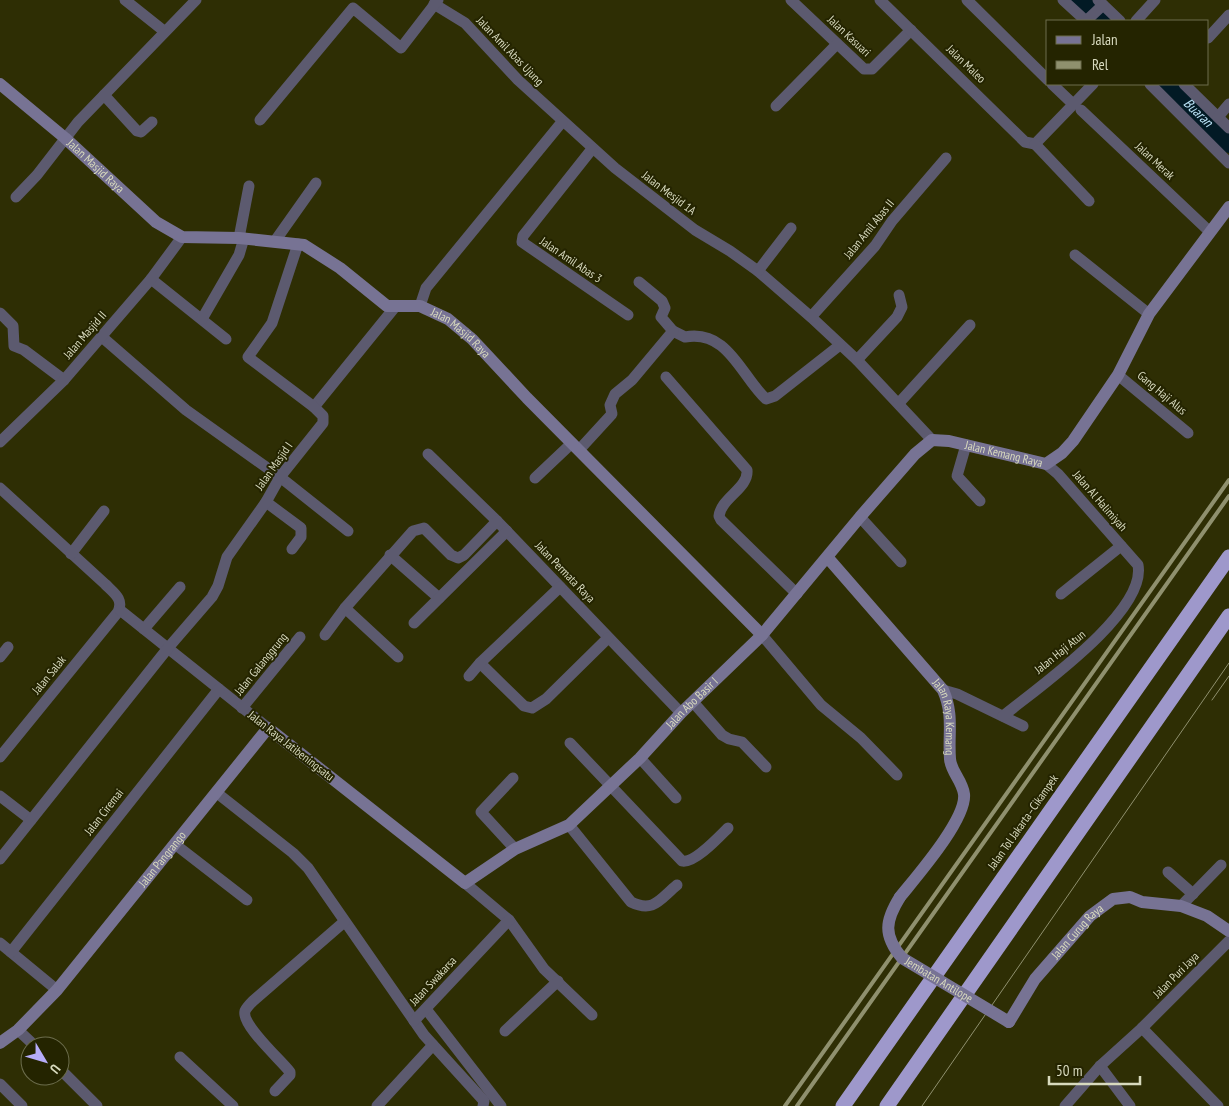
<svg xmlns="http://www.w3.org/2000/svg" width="1229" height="1106" font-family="'PT Sans Narrow',sans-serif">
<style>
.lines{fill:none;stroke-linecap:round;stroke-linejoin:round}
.river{stroke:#021a25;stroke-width:22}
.street{stroke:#5c5a6f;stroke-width:11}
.secondary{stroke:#777394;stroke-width:12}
.highway{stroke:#9e98cb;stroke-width:15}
.tram{stroke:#8f906e;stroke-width:1}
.rail{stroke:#8f906e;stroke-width:4}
.secondary-bridge{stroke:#777394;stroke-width:12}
.labels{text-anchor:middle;stroke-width:4;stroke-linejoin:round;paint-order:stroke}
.street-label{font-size:12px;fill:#d8dabe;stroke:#242400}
.water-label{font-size:14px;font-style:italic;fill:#b9e1f5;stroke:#242400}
</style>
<rect width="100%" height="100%" fill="#2e2e04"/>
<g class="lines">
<g class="river">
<path d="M1076,0l23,21"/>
<path id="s1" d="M1169,84l60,58"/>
</g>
<g class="street">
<path d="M125,0l39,31"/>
<path d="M791,0l73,69h8l39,-39"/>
<path d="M880,0l145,142 10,2"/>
<path d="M967,0l81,80"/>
<path d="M1063,0l23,21"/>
<path d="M1098,0l22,21"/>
<path d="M434,4l31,19 53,57 97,88 80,62 35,21 28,20 53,46 46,43 75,80"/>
<path d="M1086,21l17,-16"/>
<path d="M1136,21l19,-21"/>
<path d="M1208,38l21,-23"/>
<path d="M1052,84l21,20"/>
<path d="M1150,84l79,79"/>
<path d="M1184,84l45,44"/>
<path d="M104,95l33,36 4,1 11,-10"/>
<path d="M776,106l61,-62"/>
<path d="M1081,110l129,122"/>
<path d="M1218,117l11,-13"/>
<path d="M260,120l93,-112 48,40 37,-48"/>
<path d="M1035,144l58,-60"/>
<path d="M1035,144l54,57"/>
<path d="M592,149l-69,87 -1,6 106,73"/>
<path d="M16,197l21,-22 41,-53 118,-122"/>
<path d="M239,238l10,-52"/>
<path d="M275,241l41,-58"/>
<path d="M1075,255l74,59"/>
<path d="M758,271l33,-43"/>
<path d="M151,279l75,60"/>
<path d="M639,282l23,19 3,7 -4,9 12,14 12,6c43,-8 56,39 81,62l9,-3 65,-51"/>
<path d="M420,306l6,-18 136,-166"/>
<path d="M0,313l13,13 1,20 10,4 40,30"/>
<path d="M811,317l64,-71 17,-25 54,-63"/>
<path d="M202,319l37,-64 5,-17"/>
<path d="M102,337l84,73 94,67 68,54"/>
<path d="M857,360l40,-43 5,-10 -3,-12"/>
<path d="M1118,375l70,58"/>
<path d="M666,377l81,93c2,18 -26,28 -28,46l2,4 76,74"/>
<path d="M899,403l71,-78"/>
<path d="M314,407l81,-100"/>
<path d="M0,442l64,-62 87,-101 31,-42"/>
<path d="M966,445l-9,31 23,25"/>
<path d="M579,450l33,-36 -2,-9 5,-11 17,-14 41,-49"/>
<path d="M428,454l69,67 184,192"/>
<path d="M535,478l37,-35"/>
<path d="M0,488l105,96c9,9 19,15 13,28l-118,145"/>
<path d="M266,502l35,26v9l-9,12"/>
<path d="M860,517l41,45"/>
<path d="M71,554l33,-43"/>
<path d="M390,555l49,43"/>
<path d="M1061,594l60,-48"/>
<path d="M345,608l53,49"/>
<path d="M120,610l148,118"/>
<path d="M414,623l93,-92"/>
<path d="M144,629l36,-42"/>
<path d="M325,635l20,-27 68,-77 11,-3 27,27 7,3 6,-3 33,-34"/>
<path d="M762,635l59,70 40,33 36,37"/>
<path d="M0,657l8,-10"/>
<path d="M480,663l44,43 8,2 14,-9 62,-61"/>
<path d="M469,676l11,-13 80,-76"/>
<path d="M943,690l14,4 66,32"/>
<path d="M693,702l29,33 7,4 13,3 24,25"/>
<path d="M242,708l58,-71"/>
<path d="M1003,716c33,-27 144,-104 135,-151l-80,-91 -12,-10"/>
<path d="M570,743l112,118c12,3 37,-24 46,-33"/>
<path d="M640,758l36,40"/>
<path d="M513,778l-32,34 34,37"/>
<path d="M217,793l76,60 15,15 116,167 60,66 -1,5"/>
<path d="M0,796l31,24"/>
<path d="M569,825l62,77c23,11 29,-3 46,-17"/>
<path d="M176,845l71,55"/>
<path d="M0,859l168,-211 44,-51 6,-11 9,-29 39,-55 14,-25 43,-54v-7l-9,-9 -66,-50 24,-34 26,-79"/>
<path d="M1168,872l25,22"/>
<path d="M465,883l44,37 35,49 48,46"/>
<path d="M1181,906l40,-41"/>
<path d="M0,943l57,47"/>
<path d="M11,952l208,-263"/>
<path d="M426,1009l75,97"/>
<path d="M414,1021l95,-101"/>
<path d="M1142,1028l76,78"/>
<path d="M18,1030l17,16"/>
<path d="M505,1031l53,-50"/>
<path d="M180,1057l53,49"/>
<path d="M1100,1066l30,40"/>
<path d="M60,1069l37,37"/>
<path d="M0,1084l22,22"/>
<path d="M275,1091l15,-16v-3c-9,-12 -49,-47 -45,-61 2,-4 5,-7 8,-10l91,-79"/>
<path d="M377,1106l56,-61"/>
<path d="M1065,1106l35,-40 42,-38 87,-87"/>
</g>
<g class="secondary">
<path id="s2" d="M0,84l65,54 91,84 26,15 57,1 65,7 36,23 47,38h33l28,13 24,20 55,59 235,237"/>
<path id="s3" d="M828,558l115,132c11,25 5,43 7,69 1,13 12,21 14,35 3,25 -48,83 -64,103"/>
<path id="s4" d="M1009,1022l26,-43 55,-63 23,-17 17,-2 12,5 39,4 26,10 22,15"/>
<path id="s5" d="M0,1043l18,-13 39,-40 211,-262 197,155 50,-34 54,-24 71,-67 41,-45 81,-78 98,-118 55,-63 17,-14 17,1 97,23 16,-11 11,-12 45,-66 31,-61 80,-107"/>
</g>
<g class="highway">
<path d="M843,1106l386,-549"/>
<path d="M887,1106l342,-490"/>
</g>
<g class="tram">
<path d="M1212,700l17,-24"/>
<path d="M922,1106l307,-443"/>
</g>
<g class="rail">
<path d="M785,1106l444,-626"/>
<path d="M797,1106l432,-610"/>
</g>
<path class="secondary-bridge" id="s6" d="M900,897c-15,24 -17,38 2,61l107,64"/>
</g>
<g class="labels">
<g class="street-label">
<text transform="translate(849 36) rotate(43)" y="4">Jalan Kasuari</text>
<text transform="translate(510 51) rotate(46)" y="4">Jalan Amil Abas Ujung</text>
<text transform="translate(966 64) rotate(44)" y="4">Jalan Maleo</text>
<text transform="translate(1155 161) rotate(43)" y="4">Jalan Merak</text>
<text dy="4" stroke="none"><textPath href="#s2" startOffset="126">Jalan Masjid Raya</textPath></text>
<text transform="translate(669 193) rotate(37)" y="4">Jalan Mesjid 1A</text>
<text transform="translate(869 229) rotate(-51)" y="4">Jalan Amil Abas II</text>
<text transform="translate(571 260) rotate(34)" y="4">Jalan Amil Abas 3</text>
<text transform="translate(85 335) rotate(-49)" y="4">Jalan Masjid II</text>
<text dy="4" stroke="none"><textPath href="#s2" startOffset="546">Jalan Masjid Raya</textPath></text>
<text transform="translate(1162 393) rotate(40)" y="4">Gang Haji Alus</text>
<text dy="4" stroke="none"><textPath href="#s5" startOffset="1388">Jalan Kemang Raya</textPath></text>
<text transform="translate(274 466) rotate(-55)" y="4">Jalan Masjid I</text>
<text transform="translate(1100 501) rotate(49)" y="4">Jalan Al Halimiyah</text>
<text transform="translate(565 572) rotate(46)" y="4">Jalan Permata Raya</text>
<text transform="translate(1060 652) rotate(-39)" y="4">Jalan Haji Atun</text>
<text transform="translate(261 664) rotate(-51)" y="4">Jalan Galanggrung</text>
<text transform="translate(49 675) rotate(-51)" y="4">Jalan Salak</text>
<text dy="4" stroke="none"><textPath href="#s5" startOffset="958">Jalan Abo Basir I</textPath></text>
<text dy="4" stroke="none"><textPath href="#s3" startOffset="202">Jalan Raya Kemang</textPath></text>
<text transform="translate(291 746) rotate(38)" y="4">Jalan Raya Jatibeningsatu</text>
<text transform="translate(104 812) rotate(-52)" y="4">Jalan Ciremai</text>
<text transform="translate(1023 822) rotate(-55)" y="4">Jalan Tol Jakarta–Cikampek</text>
<text dy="4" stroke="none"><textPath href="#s5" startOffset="246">Jalan Pangrango</textPath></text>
<text dy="4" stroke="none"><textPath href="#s4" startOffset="114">Jalan Curug Raya</textPath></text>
<text transform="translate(1176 975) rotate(-45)" y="4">Jalan Puri Jaya</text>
<text dy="4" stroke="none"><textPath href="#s6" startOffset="110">Jembatan Antilope</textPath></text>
<text transform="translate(433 981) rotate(-47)" y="4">Jalan Swakarsa</text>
</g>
<g class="water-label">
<text dy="5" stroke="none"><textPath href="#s1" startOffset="41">Buaran</textPath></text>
</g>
</g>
<rect x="1046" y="20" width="162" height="65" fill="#242400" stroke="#6c6d4c"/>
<rect x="1056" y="36" width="25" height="8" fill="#777394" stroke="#6c6d4c"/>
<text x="1092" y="45" font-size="15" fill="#d8dabe">Jalan</text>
<rect x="1056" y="61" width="25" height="8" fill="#8f906e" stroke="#6c6d4c"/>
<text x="1092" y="70" font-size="15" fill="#d8dabe">Rel</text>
<g transform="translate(45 1061) rotate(128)"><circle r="24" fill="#242400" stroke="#6c6d4c"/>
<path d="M0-4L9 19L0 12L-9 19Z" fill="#b6acf8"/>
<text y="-8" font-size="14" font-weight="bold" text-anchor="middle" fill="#d8dabe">U</text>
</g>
<path d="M1049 1076v8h91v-8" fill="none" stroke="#d8dabe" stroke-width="2.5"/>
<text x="1056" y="1076" font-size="15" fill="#d8dabe" stroke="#242400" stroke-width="4" paint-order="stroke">50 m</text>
</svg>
